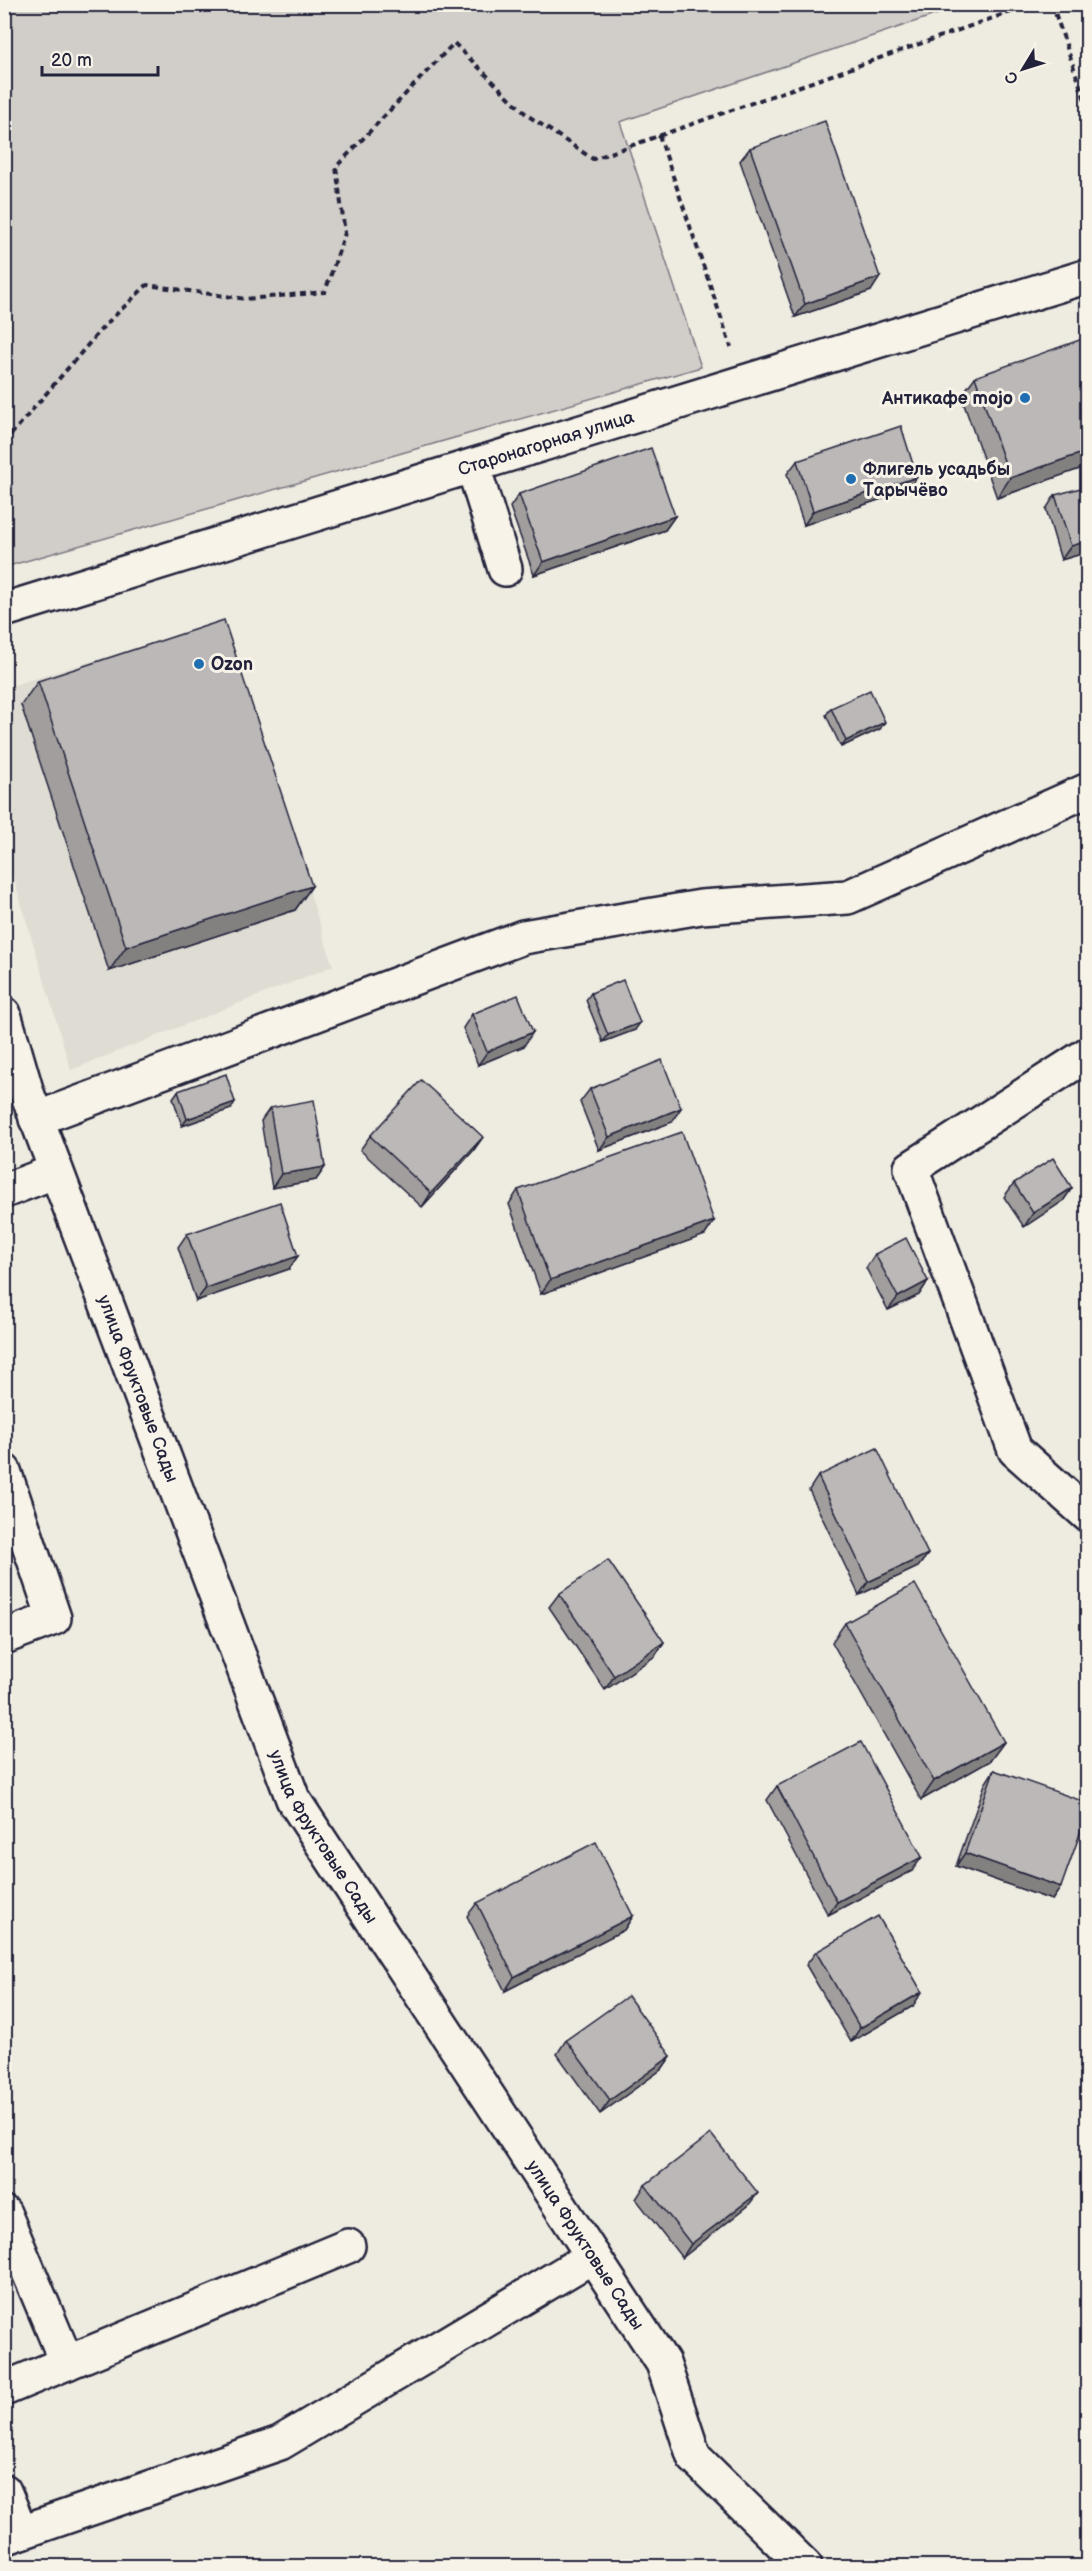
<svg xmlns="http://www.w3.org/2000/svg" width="1092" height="2571" font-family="'Balsamiq Sans',sans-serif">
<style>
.built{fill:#dfdcd4}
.green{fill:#d1cdc9;stroke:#7a7882;stroke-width:1.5}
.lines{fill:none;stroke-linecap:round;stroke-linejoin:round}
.minor-casing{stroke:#22223b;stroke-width:38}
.major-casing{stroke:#22223b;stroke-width:38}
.path{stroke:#22223b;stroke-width:4;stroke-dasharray:6 4.5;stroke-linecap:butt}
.minor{stroke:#f7f3e8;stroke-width:33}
.major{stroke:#f7f3e8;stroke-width:33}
.wall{fill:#a19e9d;stroke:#22223b;stroke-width:1.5}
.shaded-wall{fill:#838180;stroke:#22223b;stroke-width:1.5}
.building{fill:#bbb8b7;stroke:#22223b;stroke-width:1.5}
.poi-dot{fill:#1f6fb2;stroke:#f7f3e8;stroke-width:2}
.labels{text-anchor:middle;stroke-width:6;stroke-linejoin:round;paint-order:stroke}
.poi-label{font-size:18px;font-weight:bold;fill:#22223b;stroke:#f7f3e8;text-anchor:start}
.street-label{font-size:18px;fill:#22223b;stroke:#f7f3e8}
</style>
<rect width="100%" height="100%" fill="#eeebe1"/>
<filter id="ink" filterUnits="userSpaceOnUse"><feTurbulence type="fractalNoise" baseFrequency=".0167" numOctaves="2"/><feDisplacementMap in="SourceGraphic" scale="12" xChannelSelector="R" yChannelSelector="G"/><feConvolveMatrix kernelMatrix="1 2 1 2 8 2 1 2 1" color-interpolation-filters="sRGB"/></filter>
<g filter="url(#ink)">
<path class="built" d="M224,621l109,345 -262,104 -66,-221 -1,-161z"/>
<path class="green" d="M5,4h959v1l-344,117 81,245 -696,200z"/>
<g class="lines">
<g class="minor-casing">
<g id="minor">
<path d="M473,466l32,103"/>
<path id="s1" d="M4,1014l23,79 266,706 370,564 31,94 111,109"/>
<path d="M1088,1054l-177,114 104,282 73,65"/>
<path d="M36,1119l487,-182 178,-30 147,-10 240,-107"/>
<path d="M4,1191l52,-20"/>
<path d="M4,1471l50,147 -50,19"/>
<path d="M4,2213l63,150"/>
<path d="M4,2389l344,-143"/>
<path d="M4,2491l17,41"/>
<path d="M4,2538l276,-95 313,-187"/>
</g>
</g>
<g class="major-casing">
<g id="major">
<path id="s2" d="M4,610l1084,-334"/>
</g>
</g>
<g class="path">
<path d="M1052,4l36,105"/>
<path d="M659,135l72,212"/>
<path d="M4,443l100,-117 43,-41 99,14 79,-7 20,-59 -9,-66 118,-124 73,72 66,44 440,-155"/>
</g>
<use href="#minor" class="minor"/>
<use href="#major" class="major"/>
</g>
<g class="wall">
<path d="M1084,4h4v19l-6,-15z"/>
<path d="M750,148l121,143 -76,26 -55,-156z"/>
<path d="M975,377l113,89 -91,32 -36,-102z"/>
<path d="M797,461l111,29 -104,35 -17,-51z"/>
<path d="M519,494l156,22 -10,14 -131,45 -24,-68z"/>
<path d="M1055,495l33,57 -27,8 -15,-51z"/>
<path d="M38,681l274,205 -17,24 -186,61 -88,-266z"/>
<path d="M831,708l49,21 -39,18 -15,-32z"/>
<path d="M591,993l44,37 -32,12 -17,-42z"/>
<path d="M472,1014l52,32 -46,19 -15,-37z"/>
<path d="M590,1089l82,33 -73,28 -19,-48z"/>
<path d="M178,1091l53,18 -49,17 -9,-28z"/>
<path d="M270,1108l55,59 -9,13 -44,8 -11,-67z"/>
<path d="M370,1136l113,1 -10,14 -51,56 -62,-57z"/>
<path d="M1014,1183l58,5 -9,13 -39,26 -20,-30z"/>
<path d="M518,1190l196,31 -9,14 -164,59 -32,-90z"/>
<path d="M187,1234l102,35 -93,32 -18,-54z"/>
<path d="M875,1254l53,27 -9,14 -31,15 -22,-42z"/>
<path d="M818,1476l110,78 -10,13 -59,28 -50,-105z"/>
<path d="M559,1594l105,48 -9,14 -50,34 -56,-83z"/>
<path d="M845,1623l159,119 -14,19 -69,39 -89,-158z"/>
<path d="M994,1770l67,117 -9,13 -96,-34 29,-82z"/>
<path d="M777,1786l135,85 -84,44 -61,-115z"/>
<path d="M477,1903l156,13 -9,14 -119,61 -38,-75z"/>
<path d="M816,1952l97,54 -62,36 -45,-77z"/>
<path d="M566,2040l105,16 -9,13 -62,45 -43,-60z"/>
<path d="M645,2185l103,21 -66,52 -46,-59z"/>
</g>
<g class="shaded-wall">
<path d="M880,277l-9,14 -76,26 10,-13z"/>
<path d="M1088,451v15l-91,32 13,-20z"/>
<path d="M917,477l-9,13 -104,35 9,-14z"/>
<path d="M675,516l-10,14 -131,45 9,-13z"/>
<path d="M1088,541v11l-27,8 10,-14z"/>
<path d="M885,722l-5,7 -39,18 5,-6z"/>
<path d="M312,886l-17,24 -186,61 17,-24z"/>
<path d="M640,1023l-5,7 -32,12 5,-7z"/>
<path d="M533,1032l-9,14 -46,19 9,-13z"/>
<path d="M235,1102l-4,7 -49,17 5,-7z"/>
<path d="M681,1108l-9,14 -73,28 10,-13z"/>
<path d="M483,1137l-10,14 -51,56 9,-14z"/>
<path d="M325,1167l-9,13 -44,8 9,-14z"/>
<path d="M1072,1188l-9,13 -39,26 9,-14z"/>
<path d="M714,1221l-9,14 -164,59 9,-14z"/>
<path d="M298,1256l-9,13 -93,32 10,-13z"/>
<path d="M928,1281l-9,14 -31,15 10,-13z"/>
<path d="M928,1554l-10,13 -59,28 9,-13z"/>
<path d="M664,1642l-9,14 -50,34 9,-14z"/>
<path d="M1004,1742l-14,19 -69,39 13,-19z"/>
<path d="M965,1853l96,34 -9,13 -96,-34z"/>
<path d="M922,1857l-10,14 -84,44 9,-13z"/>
<path d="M633,1916l-9,14 -119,61 9,-14z"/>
<path d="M922,1992l-9,14 -62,36 9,-14z"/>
<path d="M671,2056l-9,13 -62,45 10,-14z"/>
<path d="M758,2193l-10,13 -66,52 9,-14z"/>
</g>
<g class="building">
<path d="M825,121l55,156 -75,27 -55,-156z"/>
<path d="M1088,337v114l-78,27 -35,-101z"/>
<path d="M901,426l16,51 -104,34 -16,-50z"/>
<path d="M651,448l24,68 -132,46 -24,-68z"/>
<path d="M1088,486v55l-17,5 -16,-51z"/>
<path d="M224,620l88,266 -186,61 -88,-266z"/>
<path d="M870,690l15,32 -39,19 -15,-33z"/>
<path d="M623,980l17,43 -32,12 -17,-42z"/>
<path d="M518,995l15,37 -46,20 -15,-38z"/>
<path d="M662,1060l19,48 -72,29 -19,-48z"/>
<path d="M226,1074l9,28 -48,17 -9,-28z"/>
<path d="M421,1080l62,57 -52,56 -61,-57z"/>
<path d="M314,1100l11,67 -44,7 -11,-66z"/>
<path d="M682,1132l32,89 -164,59 -32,-90z"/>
<path d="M1053,1158l19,30 -39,25 -19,-30z"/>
<path d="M280,1202l18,54 -92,32 -19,-54z"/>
<path d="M906,1238l22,43 -30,16 -23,-43z"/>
<path d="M877,1448l51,106 -60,28 -50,-106z"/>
<path d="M608,1560l56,82 -50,34 -55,-82z"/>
<path d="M915,1584l89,158 -70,39 -89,-158z"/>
<path d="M861,1742l61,115 -85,45 -60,-116z"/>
<path d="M994,1770l94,33v8l-27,76 -96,-34z"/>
<path d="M596,1842l37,74 -119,61 -37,-74z"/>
<path d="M878,1916l44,76 -62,36 -44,-76z"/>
<path d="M628,1996l43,60 -61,44 -44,-60z"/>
<path d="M711,2134l47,59 -67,51 -46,-59z"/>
</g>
</g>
<g class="poi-dot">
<circle cx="1025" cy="398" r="6"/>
<circle cx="851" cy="479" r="6"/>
<circle cx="199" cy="664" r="6"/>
</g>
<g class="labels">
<g class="poi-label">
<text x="1013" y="404" text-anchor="end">Антикафе mojo</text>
<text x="863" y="475">Флигель усадьбы<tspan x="863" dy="21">Тарычёво</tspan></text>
<text x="211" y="670">Ozon</text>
</g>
<g class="street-label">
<text dy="6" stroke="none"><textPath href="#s2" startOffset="567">Старонагорная улица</textPath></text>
<text dy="6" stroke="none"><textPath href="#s1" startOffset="398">улица Фруктовые Сады</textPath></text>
<text dy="6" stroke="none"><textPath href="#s1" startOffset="884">улица Фруктовые Сады</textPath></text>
<text dy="6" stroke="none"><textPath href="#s1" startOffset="1370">улица Фруктовые Сады</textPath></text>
</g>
</g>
<rect width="1092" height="2571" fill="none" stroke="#f7f3e8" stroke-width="24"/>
<rect x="12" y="12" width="1068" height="2547" fill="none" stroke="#22223b" stroke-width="2" filter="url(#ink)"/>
<g transform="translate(1023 69) rotate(232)" stroke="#f7f3e8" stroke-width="4.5" paint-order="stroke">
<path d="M0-4.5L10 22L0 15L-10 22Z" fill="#22223b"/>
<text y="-9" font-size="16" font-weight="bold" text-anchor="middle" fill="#22223b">С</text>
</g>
<path d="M42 66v9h116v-9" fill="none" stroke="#22223b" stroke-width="3"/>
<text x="51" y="66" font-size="18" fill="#22223b" stroke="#f7f3e8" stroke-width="4.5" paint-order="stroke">20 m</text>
</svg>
